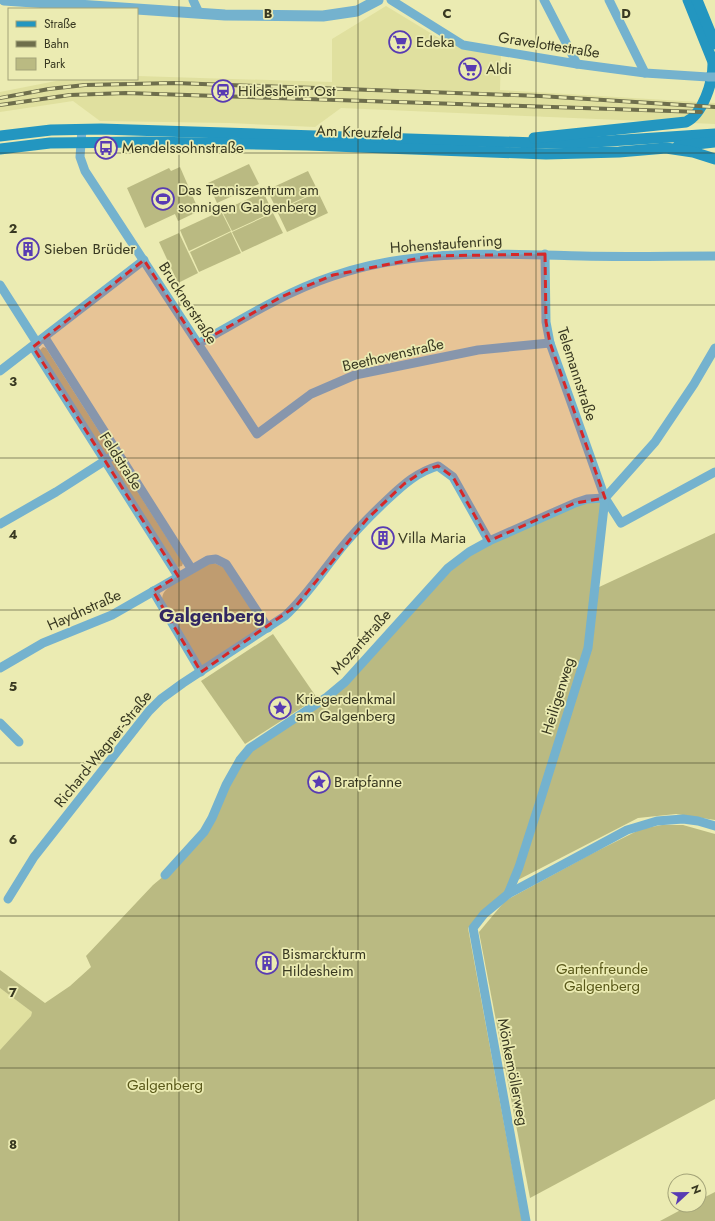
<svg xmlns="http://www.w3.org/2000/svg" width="715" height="1221" font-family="Jost,sans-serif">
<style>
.built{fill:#e0e09f}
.green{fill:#baba82}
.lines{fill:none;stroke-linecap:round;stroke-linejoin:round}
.minor{stroke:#74b2ce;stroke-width:9}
.tertiary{stroke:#74b2ce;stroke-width:11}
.secondary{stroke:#2396c0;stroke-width:11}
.rail-casing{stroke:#6e6e4c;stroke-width:4}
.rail{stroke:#ebebb2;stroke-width:2.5;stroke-dasharray:8;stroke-linecap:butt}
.minor-bridge{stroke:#74b2ce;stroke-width:9}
.marked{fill:#d62828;fill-opacity:0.2;stroke:#d62828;stroke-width:3;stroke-dasharray:8 5;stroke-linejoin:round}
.grid{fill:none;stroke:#383821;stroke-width:1;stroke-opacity:0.55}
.labels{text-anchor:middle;stroke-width:3.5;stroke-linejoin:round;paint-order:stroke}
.poi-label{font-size:15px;fill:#383821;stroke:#ebebb2;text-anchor:start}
.street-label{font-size:15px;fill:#383821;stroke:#ebebb2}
.park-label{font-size:15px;fill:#595819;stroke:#ebebb2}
.district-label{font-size:19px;font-weight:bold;fill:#322762;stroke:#ebebb2}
.grid-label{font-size:13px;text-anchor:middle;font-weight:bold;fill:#383821;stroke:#ebebb2;stroke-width:3.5;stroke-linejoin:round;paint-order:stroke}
</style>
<rect width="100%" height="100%" fill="#ebebb2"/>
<g class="built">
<path d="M386,6l61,37 54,12 -1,35 215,13v21l-374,-16 -26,19 -86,-4 -129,-2 -27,-20 -73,11v-20l66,-13h71v-3l195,6v-43z"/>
<path d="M0,988l32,24 -1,4 -31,34z"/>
</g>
<g class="green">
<path d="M249,164l10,20 -42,19 -9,-20z"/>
<path d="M180,167l19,44 -21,10 -3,-7 -30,14 -18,-40 42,-20 2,3z"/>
<path d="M308,171l10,20 -41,19 -10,-20z"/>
<path d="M263,192l10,20 -41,19 -10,-20z"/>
<path d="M318,192l10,21 -41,19 -10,-21z"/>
<path d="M221,211l10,20 -42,20 -9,-21z"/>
<path d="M273,213l10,20 -41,19 -10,-20z"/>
<path d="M231,232l10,21 -42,19 -9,-20z"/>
<path d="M179,233l19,40 -20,10 -19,-41z"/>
<path d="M43,347l3,1 137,215 -1,3 -5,1 -138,-216z"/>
<path d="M605,498l-8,90 118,-55v287l-39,-6 -38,4 -124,64 -46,46 54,293h-522v-171l31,-34 1,-4 -32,-24v-18l45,33 25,-17 21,-19 -5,-11 67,-71 12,-10 39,-43 36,-72 87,-63 142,-145 106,-49z"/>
<path d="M214,563l11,5 37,57 -2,6 -58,35 -40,-63c0,-5 0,-8 3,-12 9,-10 36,-27 49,-28z"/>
<path d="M273,634l44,64 -72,46 -44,-63z"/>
<path d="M662,825h21l32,9v265l-185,99 -51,-266 26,-31 88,-48 48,-24z"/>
<path d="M715,1192v29h-55l30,-16h9v-5z"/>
</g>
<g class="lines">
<g class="minor">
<path d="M193,0l6,13"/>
<path d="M391,0l72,45 114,19 68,9 63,4"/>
<path d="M544,0l33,64"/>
<path d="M609,0l36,73"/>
<path d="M82,129l-2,28 5,14 172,263 54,-40 44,-19 123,-25 72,-7"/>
<path d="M0,285l37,58"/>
<path d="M45,338l146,230"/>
<path d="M198,344c44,-25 87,-52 135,-68 80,-28 166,-22 249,-20 44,1 89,0 133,0"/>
<path d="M33,347l145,229"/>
<path d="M715,348l-21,36 -39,58 -50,56 16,25 94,-51"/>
<path d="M0,371l144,-111"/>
<path d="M0,524l56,-32 61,-39"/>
<path d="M153,591l48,81"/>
<path d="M0,668l43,-25 69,-28 96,-55 8,-1 10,5 42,64"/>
<path d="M0,723l19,19"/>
<path d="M165,875l39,-43 8,-14 14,-33 14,-25 10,-12 77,-51 18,-15 103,-114 21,-16 20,-11 86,-38 12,-4 18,-1"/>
<path d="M508,894l11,-27 23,-72 46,-147 17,-150 -55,-155 -4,-21 -1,-68"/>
<path d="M8,899l26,-42 115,-146 12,-12 22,-16 102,-67c22,-20 39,-47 58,-70 14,-17 29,-32 45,-47 15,-14 29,-27 50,-33l15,11 36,64"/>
<path d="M526,1221l-53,-293 11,-14 24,-20 119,-64 30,-9 26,-2 15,2 17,5"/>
</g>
<path class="tertiary" d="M4,0l221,15 98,1 34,-5 21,-11"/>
<g class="secondary">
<path d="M688,0l27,67"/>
<path d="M697,0l18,44"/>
<path d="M0,136l51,-6 50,-1 436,14h42l136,-9"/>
<path d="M534,138l152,-16c17,-8 27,-40 27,-58"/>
<path d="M678,146l37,-4"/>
<path d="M0,149l50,-6 95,-1 162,3 239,9 73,-2 47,-4 27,4 22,7"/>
</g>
<g class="rail-casing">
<g id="rail">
<path d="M0,98l49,-9 36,-4 90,-2 365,13 175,11"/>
<path d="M0,105l70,-10 56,-2 575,19"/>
</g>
</g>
<use href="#rail" class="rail"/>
<path class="minor-bridge" d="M708,77h7"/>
</g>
<path class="marked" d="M545,254l1,68 4,21 55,155 -30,5 -86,38 -36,-64 -15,-11 -13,4 -21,14 -37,35 -71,87 -95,66 -48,-81 25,-15 -145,-229 111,-87 54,84 83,-47 52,-22 98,-19z"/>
<path class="grid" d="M179,0v1221M358,0v1221M536,0v1221M0,153h715M0,305h715M0,458h715M0,610h715M0,763h715M0,916h715M0,1068h715"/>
<defs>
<g id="supermarket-ring" transform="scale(1.15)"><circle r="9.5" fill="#ebebb2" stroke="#583bb3" stroke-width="1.5"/><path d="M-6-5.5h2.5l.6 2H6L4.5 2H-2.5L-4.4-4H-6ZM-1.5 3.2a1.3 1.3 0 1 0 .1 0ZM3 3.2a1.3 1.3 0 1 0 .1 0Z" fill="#583bb3"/></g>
<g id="station-ring" transform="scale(1.15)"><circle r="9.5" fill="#ebebb2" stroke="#583bb3" stroke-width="1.5"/><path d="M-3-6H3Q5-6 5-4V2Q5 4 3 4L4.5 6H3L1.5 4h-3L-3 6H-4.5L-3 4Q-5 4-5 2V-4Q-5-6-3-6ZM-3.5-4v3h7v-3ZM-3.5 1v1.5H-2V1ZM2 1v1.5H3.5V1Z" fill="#583bb3"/></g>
<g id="bus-ring" transform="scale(1.15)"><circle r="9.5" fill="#ebebb2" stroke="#583bb3" stroke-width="1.5"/><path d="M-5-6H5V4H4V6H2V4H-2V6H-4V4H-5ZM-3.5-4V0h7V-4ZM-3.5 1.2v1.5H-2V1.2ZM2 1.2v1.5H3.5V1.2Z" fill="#583bb3"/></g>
<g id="stadium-ring" transform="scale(1.15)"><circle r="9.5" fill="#ebebb2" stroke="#583bb3" stroke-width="1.5"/><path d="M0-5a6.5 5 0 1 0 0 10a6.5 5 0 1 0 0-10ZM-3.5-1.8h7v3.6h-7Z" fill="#583bb3"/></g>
<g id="building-ring" transform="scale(1.15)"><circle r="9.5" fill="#ebebb2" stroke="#583bb3" stroke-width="1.5"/><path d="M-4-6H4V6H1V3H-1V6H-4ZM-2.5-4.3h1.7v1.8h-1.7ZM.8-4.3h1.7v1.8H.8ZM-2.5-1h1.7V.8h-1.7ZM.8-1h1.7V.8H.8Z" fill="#583bb3"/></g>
<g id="sight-ring" transform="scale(1.15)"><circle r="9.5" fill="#ebebb2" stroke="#583bb3" stroke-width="1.5"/><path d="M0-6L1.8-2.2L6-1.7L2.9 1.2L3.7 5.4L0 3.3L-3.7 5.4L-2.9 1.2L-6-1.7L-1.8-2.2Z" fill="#583bb3"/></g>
</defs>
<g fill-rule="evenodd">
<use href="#supermarket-ring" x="400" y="42"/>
<use href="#supermarket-ring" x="470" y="69"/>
<use href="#station-ring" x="223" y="91"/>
<use href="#bus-ring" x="106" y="148"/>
<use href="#stadium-ring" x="163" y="199"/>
<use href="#building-ring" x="28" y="249"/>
<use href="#building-ring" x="383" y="538"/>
<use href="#sight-ring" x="280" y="708"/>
<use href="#sight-ring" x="319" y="782"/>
<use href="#building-ring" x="267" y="963"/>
</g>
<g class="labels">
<g class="poi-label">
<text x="416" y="47">Edeka</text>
<text x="486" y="74">Aldi</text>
<text x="238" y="96">Hildesheim Ost</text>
<text x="122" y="153">Mendelssohnstraße</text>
<text x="178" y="195">Das Tenniszentrum am<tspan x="178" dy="17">sonnigen Galgenberg</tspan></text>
<text x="44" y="254">Sieben Brüder</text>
<text x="398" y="543">Villa Maria</text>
<text x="296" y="704">Kriegerdenkmal<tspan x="296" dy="17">am Galgenberg</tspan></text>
<text x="334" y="787">Bratpfanne</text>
<text x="282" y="959">Bismarckturm<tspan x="282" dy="17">Hildesheim</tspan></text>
</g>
<g class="street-label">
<text transform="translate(549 45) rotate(9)" y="5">Gravelottestraße</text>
<text transform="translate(359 132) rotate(2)" y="5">Am Kreuzfeld</text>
<text transform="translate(446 244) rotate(-4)" y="5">Hohenstaufenring</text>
<text transform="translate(188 303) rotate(57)" y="5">Brucknerstraße</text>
<text transform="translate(393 355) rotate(-13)" y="5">Beethovenstraße</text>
<text transform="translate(577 374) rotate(72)" y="5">Telemannstraße</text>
<text transform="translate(121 461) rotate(57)" y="5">Feldstraße</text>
<text transform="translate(84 610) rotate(-24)" y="5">Haydnstraße</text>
<text transform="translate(361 642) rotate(-48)" y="5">Mozartstraße</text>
<text transform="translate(558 696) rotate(-73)" y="5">Heiligenweg</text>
<text transform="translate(103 749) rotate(-51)" y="5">Richard-Wagner-Straße</text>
<text transform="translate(513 1072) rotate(79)" y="5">Mönkemöllerweg</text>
</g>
<g class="park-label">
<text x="602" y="974">Gartenfreunde<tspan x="602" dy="17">Galgenberg</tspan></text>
<text x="165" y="1090">Galgenberg</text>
</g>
<g class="district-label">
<text x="212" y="622">Galgenberg</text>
</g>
</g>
<g class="grid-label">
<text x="268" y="18">B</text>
<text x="447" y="18">C</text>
<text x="626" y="18">D</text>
<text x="13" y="233">2</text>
<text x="13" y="386">3</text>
<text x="13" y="539">4</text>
<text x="13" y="691">5</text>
<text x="13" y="844">6</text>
<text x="13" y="997">7</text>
<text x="13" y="1149">8</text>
</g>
<rect x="8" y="8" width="130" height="72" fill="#ebebb2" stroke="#a3a378"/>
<rect x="16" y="21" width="20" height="6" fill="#2396c0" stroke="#a3a378"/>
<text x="44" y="28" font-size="12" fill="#383821">Straße</text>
<rect x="16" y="41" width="20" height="6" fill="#6e6e4c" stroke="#a3a378"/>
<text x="44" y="48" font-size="12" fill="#383821">Bahn</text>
<rect x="16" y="58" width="20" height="12" fill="#baba82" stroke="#a3a378"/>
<text x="44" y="68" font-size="12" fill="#383821">Park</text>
<g transform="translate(687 1193) rotate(68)"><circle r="19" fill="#ebebb2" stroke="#a3a378"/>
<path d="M0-3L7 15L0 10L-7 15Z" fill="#583bb3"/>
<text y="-6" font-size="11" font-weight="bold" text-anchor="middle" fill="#383821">N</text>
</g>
</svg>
